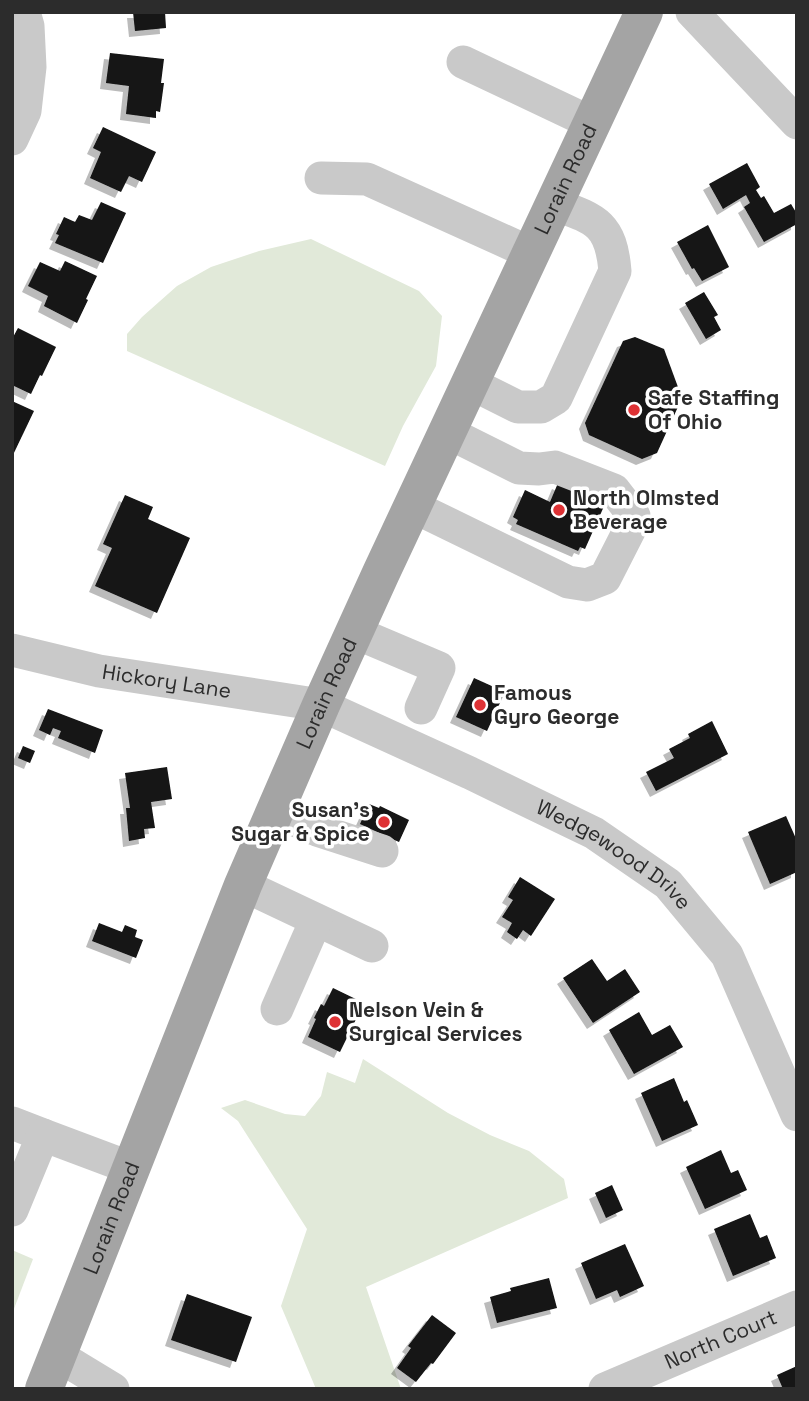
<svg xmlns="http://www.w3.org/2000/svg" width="809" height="1401" font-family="'Space Grotesk',sans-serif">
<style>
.green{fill:#e1e9d9}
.building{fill:#131313;filter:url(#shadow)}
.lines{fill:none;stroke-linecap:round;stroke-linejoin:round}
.minor{stroke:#c9c9c9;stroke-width:33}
.major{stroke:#a4a4a4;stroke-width:38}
.poi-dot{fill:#de3235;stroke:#fff;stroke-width:2.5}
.labels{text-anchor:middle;stroke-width:7;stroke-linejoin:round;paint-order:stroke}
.street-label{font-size:21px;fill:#2c2c2c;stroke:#fff}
.poi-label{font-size:21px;font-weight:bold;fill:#2c2c2c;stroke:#fff;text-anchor:start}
</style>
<defs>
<filter id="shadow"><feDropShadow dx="-6" dy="6" stdDeviation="0" flood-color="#0004"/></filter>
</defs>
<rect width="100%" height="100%" fill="#fff"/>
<g class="green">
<path d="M311,239l108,52 23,25 -6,50 -33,60 -18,40 -258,-115v-17l15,-17 35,-31 34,-19 48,-16z"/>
<path d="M363,1059l85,54 42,22 39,16 35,28 4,19 -202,89 35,102h-85l-35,-83 26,-77 -69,-108 -17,-13 24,-8 40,14 20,2 16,-20 6,-24 28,11z"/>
<path d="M12,1250l21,9 -21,55z"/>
</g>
<g class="building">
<path d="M133,12h32l1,16 -31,3z"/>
<path d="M110,53l54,6 -3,24h3l-4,29 -4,-1v7l-30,-4 3,-28 -23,-3z"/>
<path d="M103,127l53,25 -14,30 -13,-6 -8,16 -31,-14 11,-26 -8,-4z"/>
<path d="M747,163l13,24 -4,3 5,8 3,-2 10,17 17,-9 6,10v10l-33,18 -20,-35 6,-4 -4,-8 -23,14 -14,-25z"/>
<path d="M101,202l25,11 -23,50 -48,-20 4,-8 -3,-1 8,-17 11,5 4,-7 13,5z"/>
<path d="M708,225l21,42 -27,14 -8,-13 -2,1 -15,-27z"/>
<path d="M65,261l32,15 -11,23 2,1 -11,23 -33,-17 4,-10 -20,-10 12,-24 20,9z"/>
<path d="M704,292l14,23 -4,2 7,13 -15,9 -21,-36z"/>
<path d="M18,328l38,19 -14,29 -2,-1 -9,19 -19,-9v-46z"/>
<path d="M635,337l29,12 18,49 -25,55 -15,6 -53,-24 -4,-12 38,-82z"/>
<path d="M12,401l22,10 -22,46z"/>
<path d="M558,483l47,21 -20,45 -5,-2 -2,4 -62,-27 2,-4 -5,-3 12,-27 25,12z"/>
<path d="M125,495l28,12 -5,12 42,19 -33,75 -62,-27 17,-38 -9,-4z"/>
<path d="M474,678l31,14 -18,39 -31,-14z"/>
<path d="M48,709l55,21 -8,23 -37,-15 3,-7 -8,-3 -3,7 -11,-5z"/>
<path d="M712,721l16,33 -72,37 -10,-19 28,-14 -5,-9 21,-11 -2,-4z"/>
<path d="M23,746l12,5 -5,12 -12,-5z"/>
<path d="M167,767l5,32 -21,3 4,26 -11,1 1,9 -16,3 -3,-33h4l-5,-35z"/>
<path d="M369,804l10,4 1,-2 29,14 -10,22 -39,-18z"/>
<path d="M786,816l11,25v31l-27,12 -22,-52z"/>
<path d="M520,877l35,22 -24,37 -8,-6 -6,9 -10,-7 5,-9 -10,-6 11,-17 -5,-3z"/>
<path d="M99,923l23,9 3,-7 12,5 -2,7 8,3 -7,18 -44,-17z"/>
<path d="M592,959l15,22 18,-12 15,23 -47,31 -30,-45z"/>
<path d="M333,988l31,15 -24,49 -32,-15 8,-18 -2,-1 7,-14 3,2z"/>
<path d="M639,1012l13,23 18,-10 13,22 -49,27 -25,-44z"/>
<path d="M674,1078l10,24 3,-2 11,25 -36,16 -21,-48z"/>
<path d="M721,1150l10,23 7,-3 9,20 -42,19 -19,-42z"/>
<path d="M612,1185l11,25 -17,8 -11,-25z"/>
<path d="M750,1214l10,24 7,-3 9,23 -43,18 -19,-47z"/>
<path d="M625,1244l19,42 -24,11 -3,-7 -21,9 -15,-36z"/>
<path d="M549,1278l8,30 -60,15 -7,-26 21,-6 -1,-3z"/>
<path d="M187,1294l65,23 -16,45 -65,-22z"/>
<path d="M432,1315l24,18 -23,31 -2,-1 -15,19 -19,-14 14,-20 -3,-2z"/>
<path d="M797,1366v23h-14l-6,-14z"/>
</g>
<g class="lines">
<g class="minor">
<path d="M692,12l105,111"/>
<path d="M463,62l129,61"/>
<path d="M12,139l13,-28 5,-44 -2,-41 -4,-14"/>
<path d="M321,178l46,1 164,74"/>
<path d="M470,383l48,24h23l15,-9 59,-127c-4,-48 -20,-52 -61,-67"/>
<path d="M412,506l156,76 19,3 18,-7 26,-51 3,-11 -20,-26 -59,-23 -16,2 -20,-1 -72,-36"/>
<path d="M354,632l85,36 -18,40"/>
<path id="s1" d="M12,650l87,21 222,34 149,68 124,60 74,51 59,71 70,160"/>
<path d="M275,811l42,19 65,21"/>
<path d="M243,885l129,61"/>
<path d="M277,1009l39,-89"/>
<path d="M12,1123l31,12"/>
<path d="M12,1210l31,-75 88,33"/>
<path d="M57,1355l56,34"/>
<path id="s2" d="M605,1389l192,-82"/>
</g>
<path class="major" id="s3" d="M44,1389l199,-504 78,-180 60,-132 263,-561"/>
</g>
<g class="poi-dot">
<circle cx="634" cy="410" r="7"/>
<circle cx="559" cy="510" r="7"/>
<circle cx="480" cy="705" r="7"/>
<circle cx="384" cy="822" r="7"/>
<circle cx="335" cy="1022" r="7"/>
</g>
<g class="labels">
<g class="street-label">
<text dy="7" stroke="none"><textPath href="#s3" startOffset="1318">Lorain Road</textPath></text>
<text dy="7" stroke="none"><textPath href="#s1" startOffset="158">Hickory Lane</textPath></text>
<text dy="7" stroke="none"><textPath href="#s3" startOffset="751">Lorain Road</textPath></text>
<text dy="7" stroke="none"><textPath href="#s1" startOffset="644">Wedgewood Drive</textPath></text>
<text dy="7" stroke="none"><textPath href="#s3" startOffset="184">Lorain Road</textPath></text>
<text dy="7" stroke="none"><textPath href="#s2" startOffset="126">North Court</textPath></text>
</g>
<g class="poi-label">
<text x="648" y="405">Safe Staffing<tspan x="648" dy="24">Of Ohio</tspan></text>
<text x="573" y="505">North Olmsted<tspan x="573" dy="24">Beverage</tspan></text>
<text x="494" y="700">Famous<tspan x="494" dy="24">Gyro George</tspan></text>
<text x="370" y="817" text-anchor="end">Susan's<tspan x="370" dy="24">Sugar &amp; Spice</tspan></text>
<text x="349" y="1017">Nelson Vein &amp;<tspan x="349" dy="24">Surgical Services</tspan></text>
</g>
</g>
<rect width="809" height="1401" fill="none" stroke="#2c2c2c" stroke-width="28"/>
</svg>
